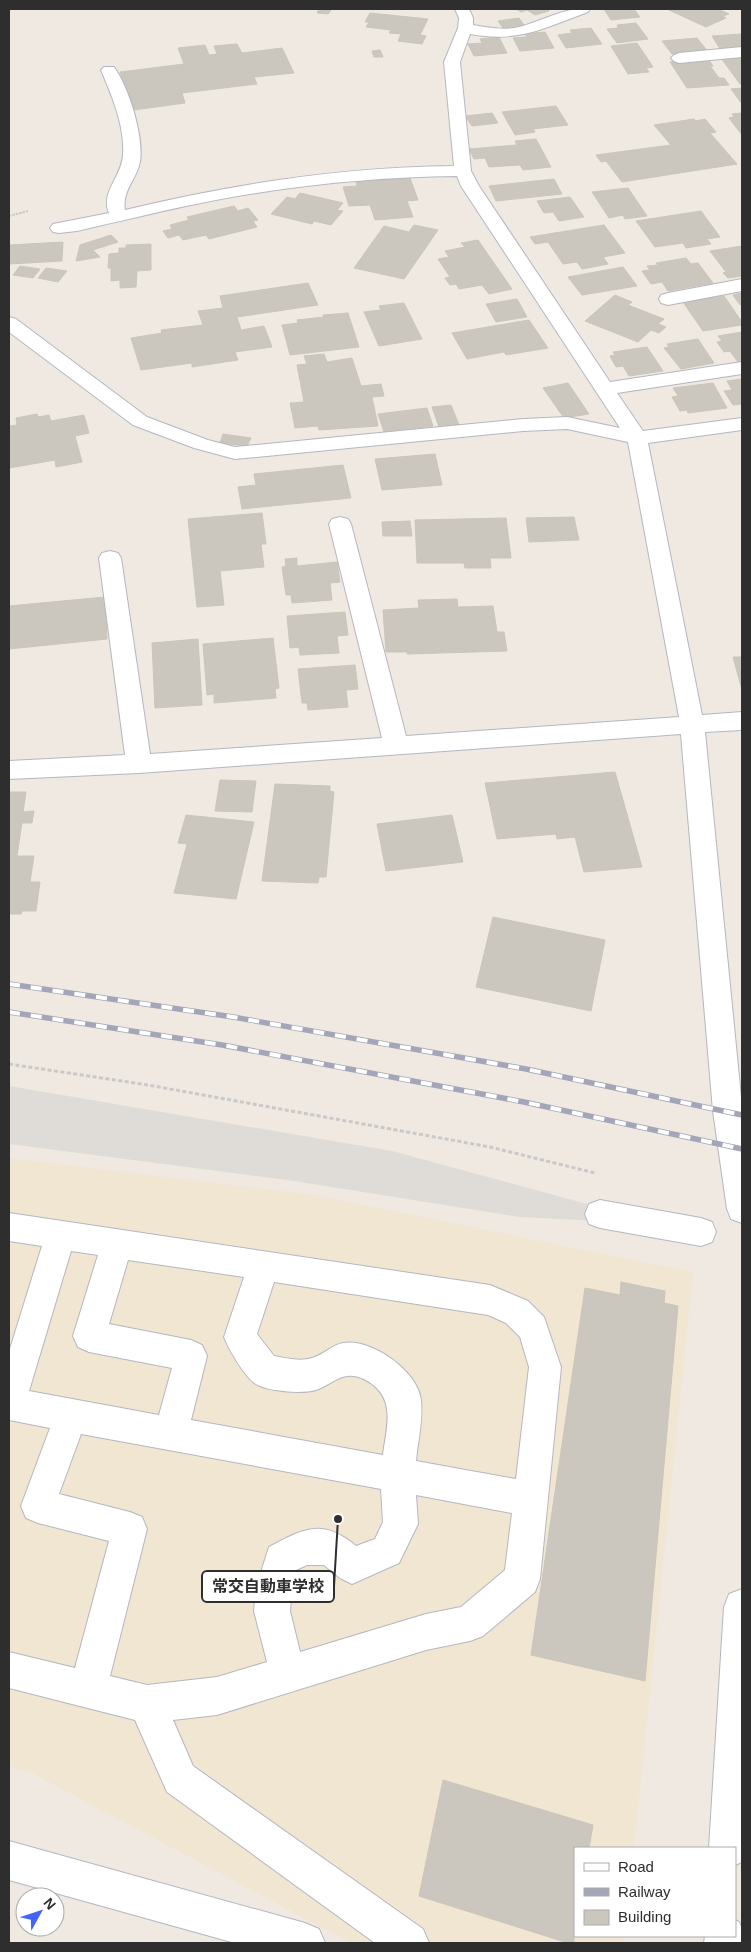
<svg xmlns="http://www.w3.org/2000/svg" width="751" height="1952" font-family="Helvetica,'Noto Sans JP',sans-serif">
<style>
.education{fill:#f0e6d1}
.plaza{fill:#dfdcd8}
.building{fill:#cbc7bf;stroke:#cbc5ba}
.lines{fill:none;stroke-linecap:round;stroke-linejoin:round}
.minor-casing{stroke:#b4b7c1;stroke-width:2}
.path-far1{stroke:#c9c9c9;stroke-width:2;stroke-dasharray:2.5 1;stroke-linecap:butt}
.path{stroke:#c9c9c9;stroke-width:3;stroke-dasharray:4 2.5;stroke-linecap:butt}
.minor{fill:#fff;fill-rule:evenodd}
.rail-casing{stroke:#a3a6b8;stroke-width:5.5}
.rail{stroke:#fff;stroke-width:4;stroke-dasharray:11;stroke-linecap:butt}
.leader{fill:none;stroke:#2e2e2e;stroke-width:2}
.callout-dot{fill:#2e2e2e;stroke:#fff;stroke-width:2}
.callout{fill:#fff;stroke:#2e2e2e;stroke-width:2}
.callout-label{font-size:16px;text-anchor:middle;font-weight:bold;fill:#2e2e2e}
</style>
<rect width="100%" height="100%" fill="#efe9e1"/>
<path class="education" d="M9,1158l305,37 379,77 -59,576h-59v88h50l-1,7h-273l-319,-170 -23,-7z"/>
<path class="plaza" d="M9,1086l383,65 210,57 -3,13 -80,-4 -225,-36 -285,-37z"/>
<g class="building">
<path d="M319,9h13l-4,5 -11,-1z"/>
<path d="M516,9h30l3,2 -14,4 -8,-5 -6,2z"/>
<path d="M604,9h30l6,8 -29,3z"/>
<path d="M672,9h46l11,5 -6,2 3,2 -20,9 -37,-17z"/>
<path d="M370,13l58,6 -8,16 6,1 -4,8 -24,-3 3,-7 -12,-1 2,-3 -25,-3 3,-5h-4z"/>
<path d="M519,18l5,7 -21,3 -5,-7z"/>
<path d="M636,23l12,16 -31,4 -10,-14 11,-1 -1,-3z"/>
<path d="M591,28l11,16 -36,4 -8,-13 14,-2 -2,-3z"/>
<path d="M545,32l9,16 -34,3 -7,-13 14,-1 -2,-3z"/>
<path d="M742,34v16l-3,-2 -19,1 -8,-13z"/>
<path d="M499,37l8,16 -33,3 -6,-12 14,-1 -2,-4z"/>
<path d="M697,38l12,15 -37,1 -10,-13z"/>
<path d="M637,43l16,24 -7,1 3,4 -21,2 -17,-28z"/>
<path d="M237,44l5,9 40,-5 12,25 -40,4 3,7 -75,9 3,10 -51,7 -14,-38 64,-8 -6,-16 27,-3 4,10 8,-1 -3,-8z"/>
<path d="M380,50l3,7h-9l-2,-6z"/>
<path d="M742,56v28h-2l-19,-26z"/>
<path d="M708,59l5,7h-3l9,12h5l5,7 -42,3 -17,-26z"/>
<path d="M742,88v16l-11,-15z"/>
<path d="M556,106l12,19 -35,4 2,3 -20,3 -13,-23z"/>
<path d="M492,113l6,10 -26,3 -7,-10z"/>
<path d="M742,113v22l-13,-17 5,-1 -2,-3z"/>
<path d="M694,119l2,2 9,-2 11,13 -6,1 27,31 -115,18 -16,-21 -5,1 -5,-7 75,-10 -17,-20z"/>
<path d="M536,139l15,28 -28,3 -3,-5 -31,2 -4,-9 -11,1 -5,-10 48,-4 -2,-4z"/>
<path d="M410,178l8,22 -11,1 6,16 -38,3 -5,-15 -21,1 -6,-19 14,-1 -1,-4z"/>
<path d="M554,179l8,15 -66,7 -7,-15z"/>
<path d="M628,188l19,28 -22,3 -2,-4 -14,3 -17,-26z"/>
<path d="M300,193l43,10 -6,7 6,1 -12,14 -17,-4 -2,3 -41,-10 16,-17 8,2z"/>
<path d="M570,197l14,20 -25,4 -6,-9 -9,1 -7,-12z"/>
<path d="M234,206l4,5 10,-3 10,12 -5,1 4,6 -48,12 -3,-4 -23,5 -4,-5 -11,3 -5,-7 9,-2 -2,-4 19,-5 -2,-3z"/>
<path d="M701,211l19,26 -13,2 4,5 -25,4 -3,-5 -28,4 -19,-26z"/>
<path d="M414,225l24,5 -34,49 -50,-11 30,-42 25,6z"/>
<path d="M604,225l21,28 -22,4 5,7 -26,5 -5,-7 -14,2 -15,-22 -13,2 -5,-7z"/>
<path d="M111,235l7,7 -25,8 7,7 -24,4 4,-16z"/>
<path d="M478,240l34,49 -23,5 -7,-9 -23,4 -3,-5 -6,1 -5,-7 5,-1 -12,-18 11,-2 -4,-6 20,-4 -4,-4z"/>
<path d="M63,242l-1,19 -53,3v-19z"/>
<path d="M151,244v26l-14,1 -1,16 -16,1v-8l-9,1v-13h-3l1,-14 10,-1v-5h7v-3z"/>
<path d="M742,246v30l-14,2 -5,-5 3,-1 -16,-21z"/>
<path d="M686,258l5,6 7,-1 15,20 -45,8 -6,-9 -11,2 -9,-13 8,-1 -3,-4 11,-1 -2,-2z"/>
<path d="M20,266l20,3 -7,9 -20,-3z"/>
<path d="M623,267l14,19 -55,9 -14,-18z"/>
<path d="M46,268l21,3 -9,11 -20,-4z"/>
<path d="M308,283l10,22 -81,12 4,13 23,-4 8,21 -37,5 3,8 -46,7v-4l-51,7 -10,-32 31,-5 -1,-3 42,-5 -5,-14 25,-3 -3,-12z"/>
<path d="M742,293v11l-2,1 -7,-10z"/>
<path d="M615,295l17,7 -4,3 36,14 -6,5 8,3 -7,6 -8,-3 -13,12 -53,-21z"/>
<path d="M724,296l18,26v3l-39,6 -20,-29z"/>
<path d="M517,299l10,18 -31,5 -10,-18z"/>
<path d="M404,303l18,36 -43,7 -15,-34 17,-2 -2,-4z"/>
<path d="M348,313l11,34 -69,8 -8,-30 16,-2 -1,-3 27,-3 -1,-2z"/>
<path d="M529,320l19,28 -42,7 -2,-3 -37,7 -15,-26z"/>
<path d="M742,332v29l-4,1 -8,-11 -6,1 -7,-10 5,-1 -4,-5z"/>
<path d="M698,339l16,24 -33,6 -17,-21 5,-1 -2,-3z"/>
<path d="M647,347l16,24 -34,5 -6,-10 -7,1 -6,-11 5,-1 -2,-3z"/>
<path d="M324,354l3,8 25,-4 9,28 20,-2 3,12 -12,1 6,29 -59,4 -1,-4 -23,2 -5,-25 14,-1 -7,-37 10,-1 -3,-8z"/>
<path d="M742,379v27l-1,-2 -8,1 -9,-14 8,-1 -5,-9z"/>
<path d="M568,383l21,31 -25,4 -21,-30z"/>
<path d="M713,383l14,25 -39,5 -1,-3 -7,1 -8,-14 6,-1 -5,-8z"/>
<path d="M451,405l8,20 -20,2 -7,-20z"/>
<path d="M427,408l6,18 -49,6 -6,-18z"/>
<path d="M37,414l1,3 11,-2 2,6 33,-6 5,18 -14,3 7,26 -26,5 -1,-7 -46,8v-42l8,-1 -1,-7z"/>
<path d="M223,434l28,4 -4,8 -27,-3z"/>
<path d="M435,454l7,31 -60,5 -7,-31z"/>
<path d="M343,465l8,33 -109,11 -4,-22 18,-2 -2,-11z"/>
<path d="M262,513l4,31h-5l3,23 -44,4 4,34 -27,2 -9,-88z"/>
<path d="M574,517l5,23 -50,2 -3,-24z"/>
<path d="M506,518l5,40h-21l1,10h-26l-1,-5h-47l-2,-43z"/>
<path d="M410,521l2,15h-29l-1,-14z"/>
<path d="M297,558v8l40,-4 3,20 -10,1 2,17 -40,3 -1,-8h-5l-4,-28 4,-1 -1,-7z"/>
<path d="M105,597l2,42 -98,10v-43z"/>
<path d="M457,599l1,8 35,-1 4,26h7l3,19 -100,3v-2h-21l-3,-42 36,-2 -1,-8z"/>
<path d="M345,612l3,23 -11,1 2,17 -39,2 -1,-8 -9,1 -3,-32z"/>
<path d="M273,638l6,50 -4,1 1,9 -62,5v-9l-7,1 -4,-51z"/>
<path d="M198,639l4,66 -47,3 -3,-65z"/>
<path d="M733,657h9v33z"/>
<path d="M355,665l3,24 -12,1 2,17 -40,3 -1,-7h-5l-4,-34z"/>
<path d="M615,772l27,95 -58,5 -9,-35 -18,2 -1,-5 -59,5 -12,-56z"/>
<path d="M220,780l36,1 -4,31 -37,-1z"/>
<path d="M275,784l55,2v5l4,1 -8,85h-7l-1,6 -56,-2z"/>
<path d="M9,792h17l-3,20 11,-1 -2,12h-10l-5,33h17l-4,26h10l-4,29h-14l-1,3h-12z"/>
<path d="M186,815l68,7 -18,77 -62,-6 13,-49 -9,-1z"/>
<path d="M452,815l11,47 -77,9 -9,-47z"/>
<path d="M493,917l112,23 -14,71 -115,-24z"/>
<path d="M621,1282l44,9 -1,12 14,3 -33,375 -114,-26 54,-367 35,7z"/>
<path d="M443,1780l150,45 -4,23h-14l-1,95h-6l-149,-47z"/>
</g>
<g class="lines">
<g class="minor-casing">
<g id="minor">
<path d="M455,9h14l4,9v7c16,3 34,6 50,1 24,-7 42,-19 67,-17l-2,3c-44,16 -69,31 -118,22l-10,28 11,109 8,15 131,196 132,-20v12l-125,19 26,38 99,-13v12l-94,13 54,272 40,-3v18l-37,2 37,375v116l-11,-4 -4,-10 -14,-98 -32,-377 -542,39 -130,6v-18l116,-6 -26,-197 3,-5 8,-2 8,2 3,5 29,196 232,-16 -53,-214 3,-5 8,-2 8,2 3,5 55,212 273,-19 -51,-275 -61,-13 -44,2 -288,28 -41,-11 -61,-23 -124,-93v-15l7,2 131,98 61,23 27,7 288,-28 44,-2 53,11 -159,-242 -4,-10c-65,1 -130,6 -194,16 -63,9 -124,25 -186,39l-18,2 -6,-1 -3,-4 3,-4 56,-11c-9,-20 13,-37 14,-58 2,-29 -11,-59 -22,-85l3,-3h10c15,20 32,75 25,99 -5,16 -17,26 -14,44 108,-26 217,-43 329,-44l-10,-104 14,-34 1,-10z"/>
<path d="M742,47v10l-63,6 -5,-2 -3,-3 3,-3 5,-2z"/>
<path d="M742,279v12l-74,14 -7,-2 -2,-4 2,-4 7,-2z"/>
<path d="M600,1200l101,18 11,4 4,10 -4,10 -11,4 -101,-18 -11,-4 -4,-10 4,-10z"/>
<path d="M9,1213l481,72 38,16 16,16 17,50 -21,212 -5,13 -52,44 -13,5 -44,9 -209,65 -44,5 20,46 230,163 6,14h-54l-208,-151 -32,-72 -126,-32v-36l66,16 34,-127 -71,-18 -12,-5 -5,-12 29,-78 -41,-8v-68l33,-106 -33,-5zM71,1251l27,4 -25,81 5,11 11,5 83,16 -13,47 -130,-24zM128,1260l116,17 -20,60c5,13 19,36 29,45 11,10 50,12 63,8 10,-3 22,-14 32,-14 9,-1 17,3 24,8 24,18 14,45 11,71l-192,-35 16,-64 -5,-11 -11,-5 -82,-16zM274,1282l214,33 18,8 14,14 9,30 -13,112 -100,-18c2,-20 7,-41 5,-61 -3,-29 -50,-62 -78,-57 -11,2 -20,12 -31,15 -12,4 -26,0 -38,-2l-17,-22zM81,1434l300,55 2,33 -8,17 -19,7c-33,-28 -52,-18 -87,1l-13,41 -2,23 13,51 -50,15 -70,8 -37,-9 37,-147 -5,-12 -12,-5 -71,-18zM416,1495l96,18 -7,57 -44,37 -35,7 -126,38 -10,-41 2,-23 4,-18 11,-5h17l16,13 12,6 47,-21 19,-39z"/>
<path d="M742,1589v273l-7,3v-17h-26l15,-241 5,-13z"/>
<path d="M9,1841l296,82 14,6 6,14h-90l-226,-63z"/>
<path d="M735,1920l4,2 3,7v14h-38l1,-7h30z"/>
</g>
</g>
<path class="path-far1" d="M9,216l19,-5"/>
<path class="path" d="M9,1064l139,21 342,62 105,26"/>
<use href="#minor" class="minor"/>
<g class="rail-casing">
<g id="rail">
<path d="M9,984l224,33 293,52 216,46"/>
<path d="M9,1012l213,33 302,57 218,47"/>
</g>
</g>
<use href="#rail" class="rail"/>
</g>
<path class="leader" d="M338 1519L334 1586"/>
<circle class="callout-dot" cx="338" cy="1519" r="5"/>
<rect class="callout" x="202" y="1571" width="132" height="31" rx="5"/>
<g class="callout-label">
<text x="268" y="1592">常交自動車学校</text>
</g>
<rect width="751" height="1952" fill="none" stroke="#2e2e2e" stroke-width="20"/>
<rect x="574" y="1847" width="162" height="90" fill="#ffffff" stroke="#ababab"/>
<rect x="584" y="1863" width="25" height="8" fill="#ffffff" stroke="#ababab"/>
<text x="618" y="1872" font-size="15" fill="#2e2e2e">Road</text>
<rect x="584" y="1888" width="25" height="8" fill="#a3a6b8" stroke="#ababab"/>
<text x="618" y="1897" font-size="15" fill="#2e2e2e">Railway</text>
<rect x="584" y="1910" width="25" height="15" fill="#cbc7bf" stroke="#ababab"/>
<text x="618" y="1922" font-size="15" fill="#2e2e2e">Building</text>
<g transform="translate(40 1912) rotate(50)"><circle r="24" fill="#ffffff" stroke="#ababab"/>
<path d="M0-4L9 19L0 12L-9 19Z" fill="#4264fb"/>
<text y="-8" font-size="14" font-weight="bold" text-anchor="middle" fill="#2e2e2e">N</text>
</g>
</svg>
